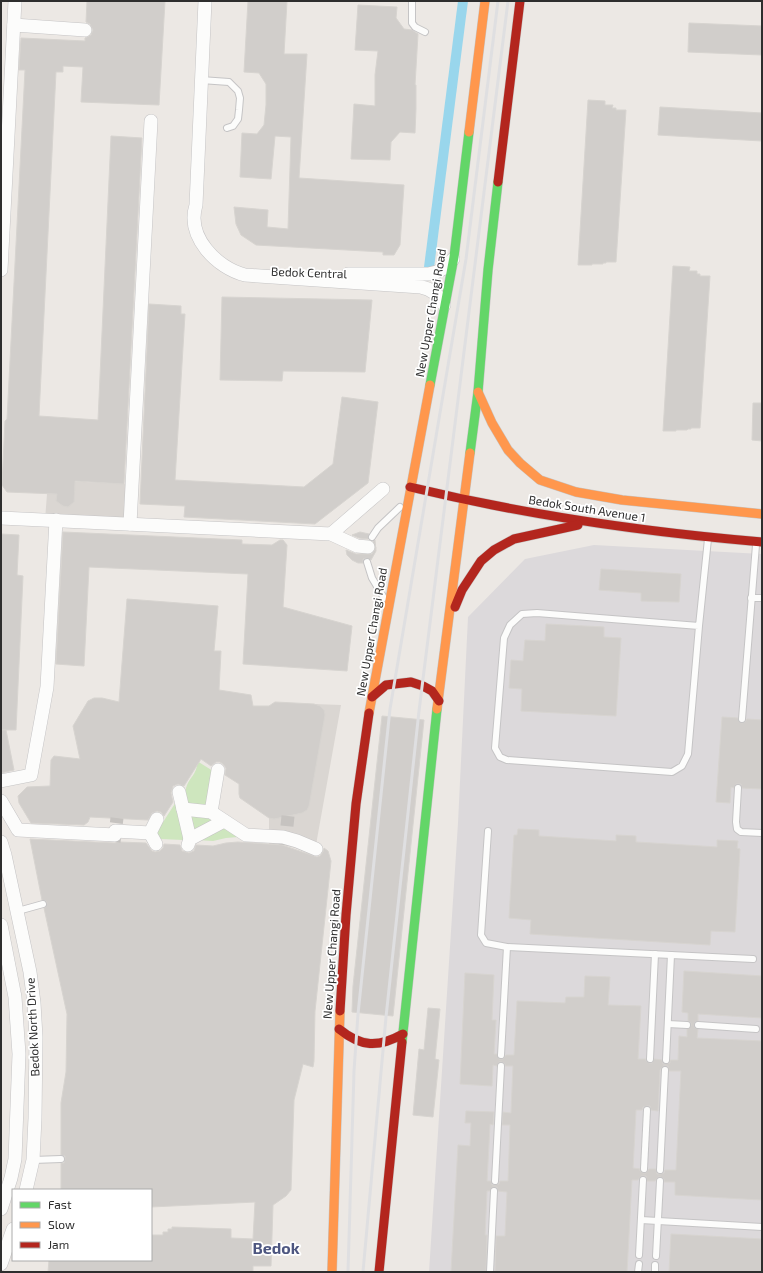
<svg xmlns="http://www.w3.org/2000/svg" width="763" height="1273" font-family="'Exo 2',sans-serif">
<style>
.industrial{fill:#dcd9db}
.green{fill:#cee6be}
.plaza{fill:#dad6d2}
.water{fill:#99d6ec}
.building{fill:#d1cecb;stroke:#d7d4d0;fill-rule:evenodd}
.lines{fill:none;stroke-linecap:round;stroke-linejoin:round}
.street-tunnel{stroke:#c6c3c0;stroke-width:13;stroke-dasharray:13 6;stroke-linecap:butt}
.lane-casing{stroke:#c5c4c5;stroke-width:8}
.street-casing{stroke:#c5c4c5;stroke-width:14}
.fast-casing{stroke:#c6c5c4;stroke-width:10}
.slow-casing{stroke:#c6c5c4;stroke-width:10}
.jam-casing{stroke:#c6c5c4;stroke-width:10}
.lane{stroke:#fcfcfb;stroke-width:6}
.street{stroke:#fcfcfb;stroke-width:13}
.fast{stroke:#63d668;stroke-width:9}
.slow{stroke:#ff974d;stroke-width:9}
.jam{stroke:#b3261e;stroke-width:9}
.rail{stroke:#dfdfe1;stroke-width:3}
.labels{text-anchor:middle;stroke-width:3.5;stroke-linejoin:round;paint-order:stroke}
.street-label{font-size:12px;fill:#2e2e2e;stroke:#fff}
.district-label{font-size:16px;font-weight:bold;fill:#4d5680;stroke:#fff}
</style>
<rect width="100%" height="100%" fill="#ece8e4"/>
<path class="industrial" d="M594,545l168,9v718h-333l29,-449 10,-206 57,-58z"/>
<g class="green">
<path d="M197,761l16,10 -5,36 -20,-2c-2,-6 -4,-12 -2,-17 3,-11 12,-14 11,-27z"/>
<path d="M176,802l7,35v3l-22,-1 -5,-6z"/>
<path d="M189,815l21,1 5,4 -23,12z"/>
<path d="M223,827l15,10 -12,1 -13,3 -16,-1z"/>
</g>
<g class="plaza">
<path d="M128,427l7,1 -5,96 -85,-4 2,-26h10l-1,7 7,5 5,1 6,-5v-7l-10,-14 62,3z"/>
<path d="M314,704l27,1 -27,151 -19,-8 -13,-3 -13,-1v-26l5,1 28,-6 18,-107z"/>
</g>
<path class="water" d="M458,1h10l-34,267 -10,-1z"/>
<g class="building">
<path d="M87,1h78l-6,104 -78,-3 2,-35 -20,-1v6h-7l-17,344 59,4 13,-284 31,2 -18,346 -49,-3 -1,21 -6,5 -5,-1 -7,-5 1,-7 -50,-2 -5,-7 3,-64 2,-2 18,-349h-6l2,-32 64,3v-3l6,-3 2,-5 -3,-6 -4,-2z"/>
<path d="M248,1h39l-3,53h23l-8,124 105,7 -4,60 -6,10h-11v-3l-127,-7 -15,-10 -5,-11 -2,-17 34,3 -1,17 21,2 3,-92 -16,-1 -4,43 -31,-2 2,-44 15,1 7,-9 2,-20v-21l-7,-11 -15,-1z"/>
<path d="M358,5l39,2 -1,11 8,11 8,1 6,4 -3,51h1v23l-1,25 -15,-1 -9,10 -1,18 -39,-1 3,-55 21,2v-31l3,-24 -23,-1z"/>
<path d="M689,23l73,3v29l-74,-3z"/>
<path d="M588,100l17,1v4h8l-1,3h4v2h10l-10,152h-10v1h-3v1h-11v1h-14z"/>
<path d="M660,107l102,6v28l-104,-6z"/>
<path d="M673,266l17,1 -1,4h8v3h3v2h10l-10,152h-9v1h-3l-1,1h-11v1h-13z"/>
<path d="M222,297l150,3 -7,72 -82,-1 -1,10 -62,-1z"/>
<path d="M149,304l32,2v8h4l-10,166 129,7 29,-23 9,-67 36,5 -10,81 -53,41 -131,-7 1,-11 -45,-2z"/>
<path d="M753,403h9v38l-10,-1z"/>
<path d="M63,532l179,8v4l30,1 8,-5h3l4,5 -4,62 69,19 -5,45 -104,-7 5,-90 -159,-7 -5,99 -28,-2z"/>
<path d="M360,532l9,2 -1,5 -9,-1 -7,-3z"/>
<path d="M1,534l18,1 -2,40 6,1 -7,154h-15z"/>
<path d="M375,540l1,11 -5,9 -5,-2 -3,1v4h-5l-6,-3 -5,-5 -1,-5 10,4h16l4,-6 -3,-7z"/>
<path d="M601,569l80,5 -2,28 -38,-1v-8l-42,-3z"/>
<path d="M127,599l91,7 -4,45h7l-2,39 32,5 2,11h16l6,-4 39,2 6,2 4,4 1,5 -16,91 -2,4 -5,3 -28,6 -5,-1 -29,-20 -1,-4v-10l-14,-9 1,-7 -3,-4 -3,-2h-4l-5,4 -10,-7 -17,27 -6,-2 -5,2 -2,7 2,9 -9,14 -3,-4 -4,-1 -5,2 -4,7 -58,-3 -2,5 -4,3 -53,-2 -12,-20 -1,-7 9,-9 23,-1 1,-26 3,-4 26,3 -7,-33 15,-25 6,-3h8l17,4z"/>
<path d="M546,624l58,3v10l17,1 -5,78 -95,-5 1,-22 -13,-1 2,-28 12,1 2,-21 20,1z"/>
<path d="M382,716l42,4 -31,296 -41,-4 1,-26z"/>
<path d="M722,717l16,1 1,4 3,1 3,-1 2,-3 15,1v69l-20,-1 -1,-4h-5l-2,4 -3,-1 -1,16 -14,-1z"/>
<path d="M1,730h5l8,40 -13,3z"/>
<path d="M518,829l21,1v6l77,5v-6l20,1v6l81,5v-7l21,1 -1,7 3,1 -5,83 -24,-1 -1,14 -180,-11 1,-14 -22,-2 5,-83h3z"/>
<path d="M30,839l85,4 4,-1 27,1 6,8 3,1 5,-1 3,-3 1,-4 16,1 2,6 7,2 5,-2 2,-6 17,1 13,-3 12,-1 44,3 35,12 3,-1 3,-4 1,-4 4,3 3,10 -16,150 -1,50 -1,6 -10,-3 -9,36 -3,90 -5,6 -13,9 -2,61h-18v6h-205l1,-12h102v-25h12v-3h5v-3h4v-2l59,2v9l22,1 2,-37 -104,5v-17h-90v-27h3l1,-4v-3l-4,-1v-52l5,-31 1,-58 -23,-106 2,-1 1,-4 -1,-2 -4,-1z"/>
<path d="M684,971l78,5v42l-64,-4v7l-3,1 -1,3 1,3 3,1 -1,9 65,3v159l-87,-5v-13h-11v-3l-3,-2h-3l-3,4h-8l-1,-5h-5l-3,4h-6l-5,92h-132l1,-36h9l2,-44 -9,-1 -1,-4h-5l-2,4h-3l-2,44h2l-1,37h-35l7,-127 12,1 1,-23h-6l1,-12 28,1 -1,13 -3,-1 -3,57h4l1,4h3l4,-1 1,-3h8l2,-56h-8l1,-13 8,1 2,-47h-8v-2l-3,-2h-3l-2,4 -4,-1 -1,21 -32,-2 5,-111 29,2 -2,45h4l-2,34h3l2,5h4l3,-4h8l3,-54 48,2 1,-6h18l1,-21 25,1 -2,28 33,1 -3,53h8v2l3,2h3l2,-4 8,1 1,4h3l4,-1v-3h8l1,-24 8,1v-8l4,-3v-3l-3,-2v-8l-6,-1zM663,1066h5l1,5h12l-5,99h-11l-1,3 -4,1h-3l-1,-5h-7l-3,4h-3l-3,-2v-2l-7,-1 3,-58h6l1,-3 4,-1h3l1,4 7,1 2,-41z"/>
<path d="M428,1008l12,1 -5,50 4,1 -6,57 -20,-2 6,-66 5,1z"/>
<path d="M671,1234l91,5v33h-93z"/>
</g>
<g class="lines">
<g class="street-tunnel">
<path d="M114,842l3,-24"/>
<path d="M285,845l3,-29"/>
</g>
<g class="lane-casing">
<g id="lane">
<path d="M412,1v22l3,4 10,5"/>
<path d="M201,80l28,2 9,9 2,7 -1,12 -1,9 -5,7 -6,2"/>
<path d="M372,537l6,-9 22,-21"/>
<path d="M367,562l5,16 12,20"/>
<path d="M751,598h11"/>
<path d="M699,626l-162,-13 -15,1 -12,11 -6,13 -9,110 5,9 7,3 165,12 10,-6 6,-12 11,-128 9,-87"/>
<path d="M742,719l14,-174"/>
<path d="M738,788l-2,34 1,7 4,3 21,1"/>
<path d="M488,831l-7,104 5,8 21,4 246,12"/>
<path d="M18,911l25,-7"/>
<path d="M668,1024l19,1"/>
<path d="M698,1025l58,4"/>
<path d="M501,1055l6,-108"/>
<path d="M650,1059l5,-105"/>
<path d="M666,1060l5,-105"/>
<path d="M33,1160l28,-1"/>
<path d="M644,1169l3,-59"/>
<path d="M660,1170l5,-100"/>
<path d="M495,1181l6,-115"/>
<path d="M641,1220l121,7"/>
<path d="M639,1255l4,-75"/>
<path d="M656,1256l4,-75"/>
<path d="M490,1272l4,-81"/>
<path d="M638,1272l1,-8"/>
<path d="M655,1272v-7"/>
</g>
</g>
<g class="street-casing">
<g id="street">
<path d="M205,1l-9,204c-10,32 21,63 49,70l176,12c11,2 18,8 23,18"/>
<path d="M14,25l71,5"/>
<path d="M1,270l14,-269"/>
<path d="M348,274h81c11,-2 18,-6 24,-15"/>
<path d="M1,518l330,16 26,12 11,1"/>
<path d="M130,524l21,-403"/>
<path d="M331,534l52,-45"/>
<path d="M1,781l30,-6 16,-88 9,-167"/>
<path d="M179,792l11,47"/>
<path d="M1,801l17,29 97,5"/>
<path d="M183,809l28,3 35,23 37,2 14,4 19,8"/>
<path d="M211,812l7,-42"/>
<path d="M115,831l35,2"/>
<path d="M1,842l4,13 25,117 4,31 2,34 -1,81 -2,42 -7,30"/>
<path d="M156,844l-6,-11 7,-14"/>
<path d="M188,845l2,-6 34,-18"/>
<path d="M1,925l14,72 4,57 -4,105 -4,19 -10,31"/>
<path d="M1,1264l12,-35"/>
</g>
</g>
<g class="fast-casing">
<g id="fast">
<path d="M430,385l24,-128 15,-125"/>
<path d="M470,453l8,-61 10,-122 10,-88"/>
<path d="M402,1042l35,-333"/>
</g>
</g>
<g class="slow-casing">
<g id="slow">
<path d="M469,132l16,-131"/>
<path d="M478,392l14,31 16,27 12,13 20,17 36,12 46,8 140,14"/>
<path d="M437,709l33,-256"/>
<path d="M369,713l61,-328"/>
<path d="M332,1272l8,-261"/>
</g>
</g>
<g class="jam-casing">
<g id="jam">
<path d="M498,182l22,-181"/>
<path d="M410,487c116,28 233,45 352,55"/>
<path d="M455,607l7,-17 19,-29 13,-11 20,-11 64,-14"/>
<path d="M372,697l14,-12 25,-3 12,4 9,5 7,10"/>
<path d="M340,1011l6,-96 10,-111 13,-91"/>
<path d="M339,1029c22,18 39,19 64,5"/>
<path d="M379,1272l23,-230"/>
</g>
</g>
<use href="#lane" class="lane"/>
<use href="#street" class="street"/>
<use href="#fast" class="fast"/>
<use href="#slow" class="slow"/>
<use href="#jam" class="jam"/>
<g class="rail">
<path d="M348,1272l6,-201 4,-57 32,-305 76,-450 32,-258"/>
<path d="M363,1272l23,-255 33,-306 89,-710"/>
</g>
</g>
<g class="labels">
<g class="street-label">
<text transform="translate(309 273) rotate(2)" y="4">Bedok Central</text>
<text transform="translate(431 313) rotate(-80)" y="4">New Upper Changi Road</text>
<text transform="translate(587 509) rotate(9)" y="4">Bedok South Avenue 1</text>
<text transform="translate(372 632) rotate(-80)" y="4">New Upper Changi Road</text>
<text transform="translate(332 954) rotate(-86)" y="4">New Upper Changi Road</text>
<text transform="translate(33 1027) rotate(-93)" y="4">Bedok North Drive</text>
</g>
<g class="district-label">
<text x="276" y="1254">Bedok</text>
</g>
</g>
<rect width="763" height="1273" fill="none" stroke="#2e2e2e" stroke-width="4"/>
<rect x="12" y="1189" width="140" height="72" fill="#ffffff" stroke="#ababab"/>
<rect x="20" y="1202" width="20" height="6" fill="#63d668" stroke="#ababab"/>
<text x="48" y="1209" font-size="12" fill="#2e2e2e">Fast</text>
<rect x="20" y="1222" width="20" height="6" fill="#ff974d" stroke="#ababab"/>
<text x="48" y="1229" font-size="12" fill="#2e2e2e">Slow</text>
<rect x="20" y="1242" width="20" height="6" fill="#b3261e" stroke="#ababab"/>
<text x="48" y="1249" font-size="12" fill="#2e2e2e">Jam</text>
</svg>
